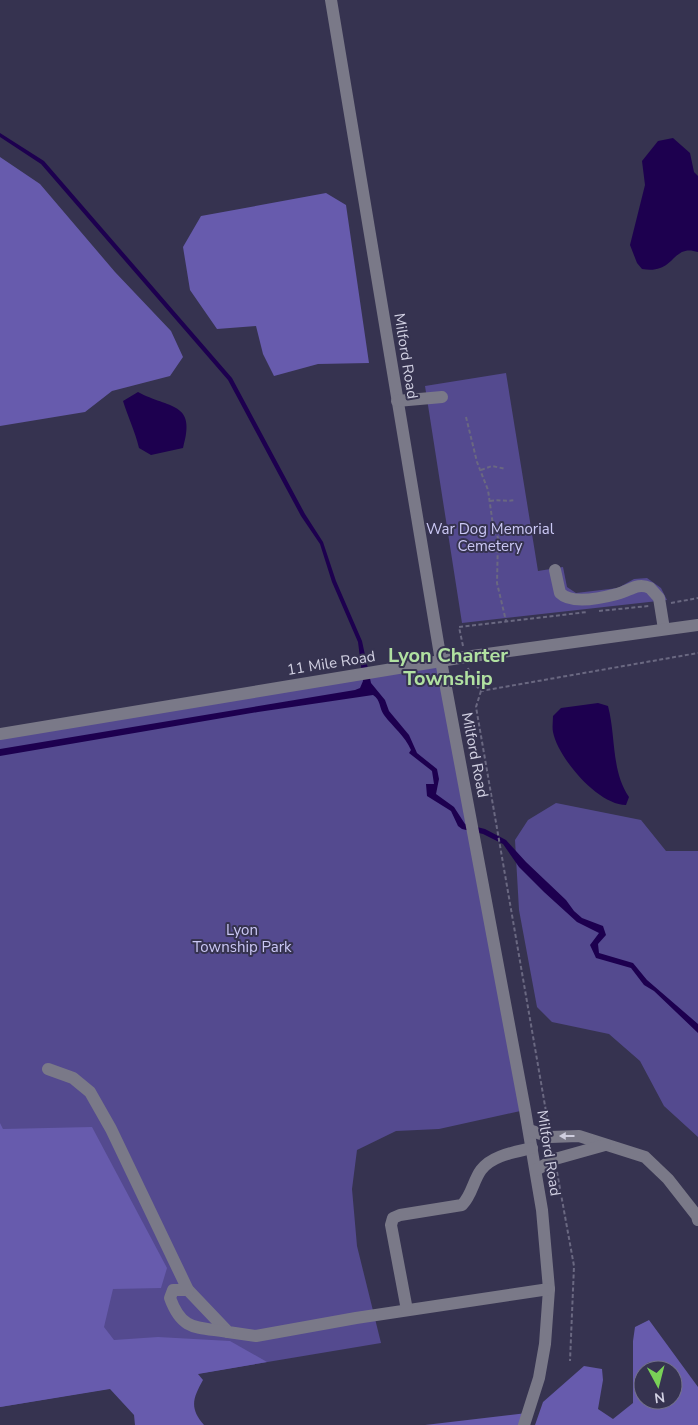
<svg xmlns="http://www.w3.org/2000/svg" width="698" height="1425" font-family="'Nunito Sans',sans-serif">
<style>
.green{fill:#544a8f}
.forest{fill:#675bad;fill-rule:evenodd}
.water{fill:#1d004f}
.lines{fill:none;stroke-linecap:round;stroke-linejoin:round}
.path{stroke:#6a6881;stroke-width:2;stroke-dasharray:4 2.5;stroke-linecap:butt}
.minor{stroke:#7a7988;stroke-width:12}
.oneway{fill:#cecdde}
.labels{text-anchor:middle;stroke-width:4;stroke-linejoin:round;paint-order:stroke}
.street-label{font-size:15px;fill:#d2d1e3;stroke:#363350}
.park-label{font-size:15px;fill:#cbc8f5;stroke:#363350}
.district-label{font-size:20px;font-weight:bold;fill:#b1e1a1;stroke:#363350}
</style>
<rect width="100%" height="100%" fill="#363350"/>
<g class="green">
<path d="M506,373l32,198 25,-4 4,20 9,6 42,-5 16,-9 13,-1 14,10 6,12 -205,23 -37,-237z"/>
<path d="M441,661l84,449 -86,19 -43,2 -39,19 -5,39 5,57 24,97 -381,64v-673z"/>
<path d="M556,803l85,17 25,31h32v286l-34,-31 -24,-45 -31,-27 -57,-12 -15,-15 -18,-97 -4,-70 13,-20z"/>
</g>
<g class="forest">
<path d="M0,157l40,27 75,88 56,59 12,26 -13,19 -58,15 -27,21 -85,14z"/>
<path d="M326,193l20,12 23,158 -51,1 -44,12 -11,-22 -7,-28 -39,3 -27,-39 -7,-43 18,-31z"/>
<path d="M0,1123l3,6 89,-2 75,141 -6,20 -48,1 -9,38 10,13 44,-3 72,4 37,21 -69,12 5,6c-10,18 -14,28 1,45h-69l-1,-10 -24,-26 -110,18z"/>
<path d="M649,1320l49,67v38h-163l8,-23 41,-36 18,3 1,11 -5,29 15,10 20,-16v-62l2,-14zM643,1370h30v30h-30z"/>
<path d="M527,1413l-3,12h-99z"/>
</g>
<g class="water">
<path d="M0,133l44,28 188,217 73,136 18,28 13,39 26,60 9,42 14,17 4,11 20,24 8,18 20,16 2,10 -3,15 18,13 11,17 20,5 21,11 20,22 40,38 8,11 8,7 21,8 3,9 -8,9 1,9 34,10 14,17 51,44v9l-44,-42 -10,-6 -13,-17 -35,-10 -6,-13 9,-12 -22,-11 -33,-30 -25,-25 -16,-23 -20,-10 -21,-5 -4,-3 -7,-15 -24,-15 -1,-12h8l-2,-13 -23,-18 2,-3c-6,-14 -18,-23 -27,-35 -5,-7 -3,-15 -11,-20l-115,17 -258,44v-7l355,-59 5,-2 3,-7 -5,-39 -26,-60 -12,-38 -19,-28 -73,-136 -187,-216 -41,-27z"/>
<path d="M673,138l17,15 4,19 4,4v76c-27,-9 -22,23 -56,17l-5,-6 -7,-18 15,-60 -3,-24 16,-20z"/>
<path d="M138,392c31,17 59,9 45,56l-32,7 -12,-7c-4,-17 -11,-31 -16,-47z"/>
<path d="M598,703l10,3c8,30 3,65 21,91l-3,8c-28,0 -68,-47 -73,-73 -1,-5 0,-11 0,-16l8,-8z"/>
</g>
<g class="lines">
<g class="path">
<path d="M466,417l11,45 11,28 5,35 5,13 -1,45 9,38"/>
<path d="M481,470l11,-4 14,3"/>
<path d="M490,501c9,-2 15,1 25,-1"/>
<path d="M671,603l27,-5"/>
<path d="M599,611l50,-5"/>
<path d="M463,646l-4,-19 128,-15"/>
<path d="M468,668l4,13 9,10 217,-38"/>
<path d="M481,691l-5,16 72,416"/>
<path d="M557,1172l17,94 -4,95"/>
</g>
<g class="minor">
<path d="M331,0l110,661 84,449 17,100 7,79 -4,55 -6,34 -15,47"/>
<path d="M397,401l45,-4"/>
<path d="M555,570l5,23c12,12 42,5 57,1 13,-3 20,-12 33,-6l9,10 5,31"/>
<path d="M0,734l465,-77 233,-32"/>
<path d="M48,1069l25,9 17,14 21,37 77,161 40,42 28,4 100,-18 193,-29"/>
<path d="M529,1130l21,7 29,-1 66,21 23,22 29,37 1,4"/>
<path d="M536,1170l19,-11 50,-14"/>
<path d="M188,1290h-15l-3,8c12,33 26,29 58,34"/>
<path d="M407,1310l-16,-85 2,-7 7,-3 62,-10c10,-10 11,-24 19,-35 11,-15 35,-18 51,-22"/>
</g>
</g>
<defs><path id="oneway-solid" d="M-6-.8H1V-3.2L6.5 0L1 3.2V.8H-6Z" transform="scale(1.25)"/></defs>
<use class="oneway" href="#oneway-solid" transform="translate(567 1136) rotate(180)"/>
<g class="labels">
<g class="street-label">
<text transform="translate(406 356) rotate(81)" y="5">Milford Road</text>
<text transform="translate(331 663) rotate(-9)" y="5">11 Mile Road</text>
<text transform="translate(475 755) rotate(79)" y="5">Milford Road</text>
<text transform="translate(549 1153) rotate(81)" y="5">Milford Road</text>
</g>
<g class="park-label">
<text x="490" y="534">War Dog Memorial<tspan x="490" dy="17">Cemetery</tspan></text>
<text x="242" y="935">Lyon<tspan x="242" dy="17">Township Park</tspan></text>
</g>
<g class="district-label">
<text x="448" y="662">Lyon Charter<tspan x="448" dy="23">Township</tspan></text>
</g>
</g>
<g transform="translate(658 1385) rotate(173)"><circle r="24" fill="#363350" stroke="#74728b"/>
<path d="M0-4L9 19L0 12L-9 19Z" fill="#79d157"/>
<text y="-8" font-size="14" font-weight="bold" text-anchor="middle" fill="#d2d1e3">N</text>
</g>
</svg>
